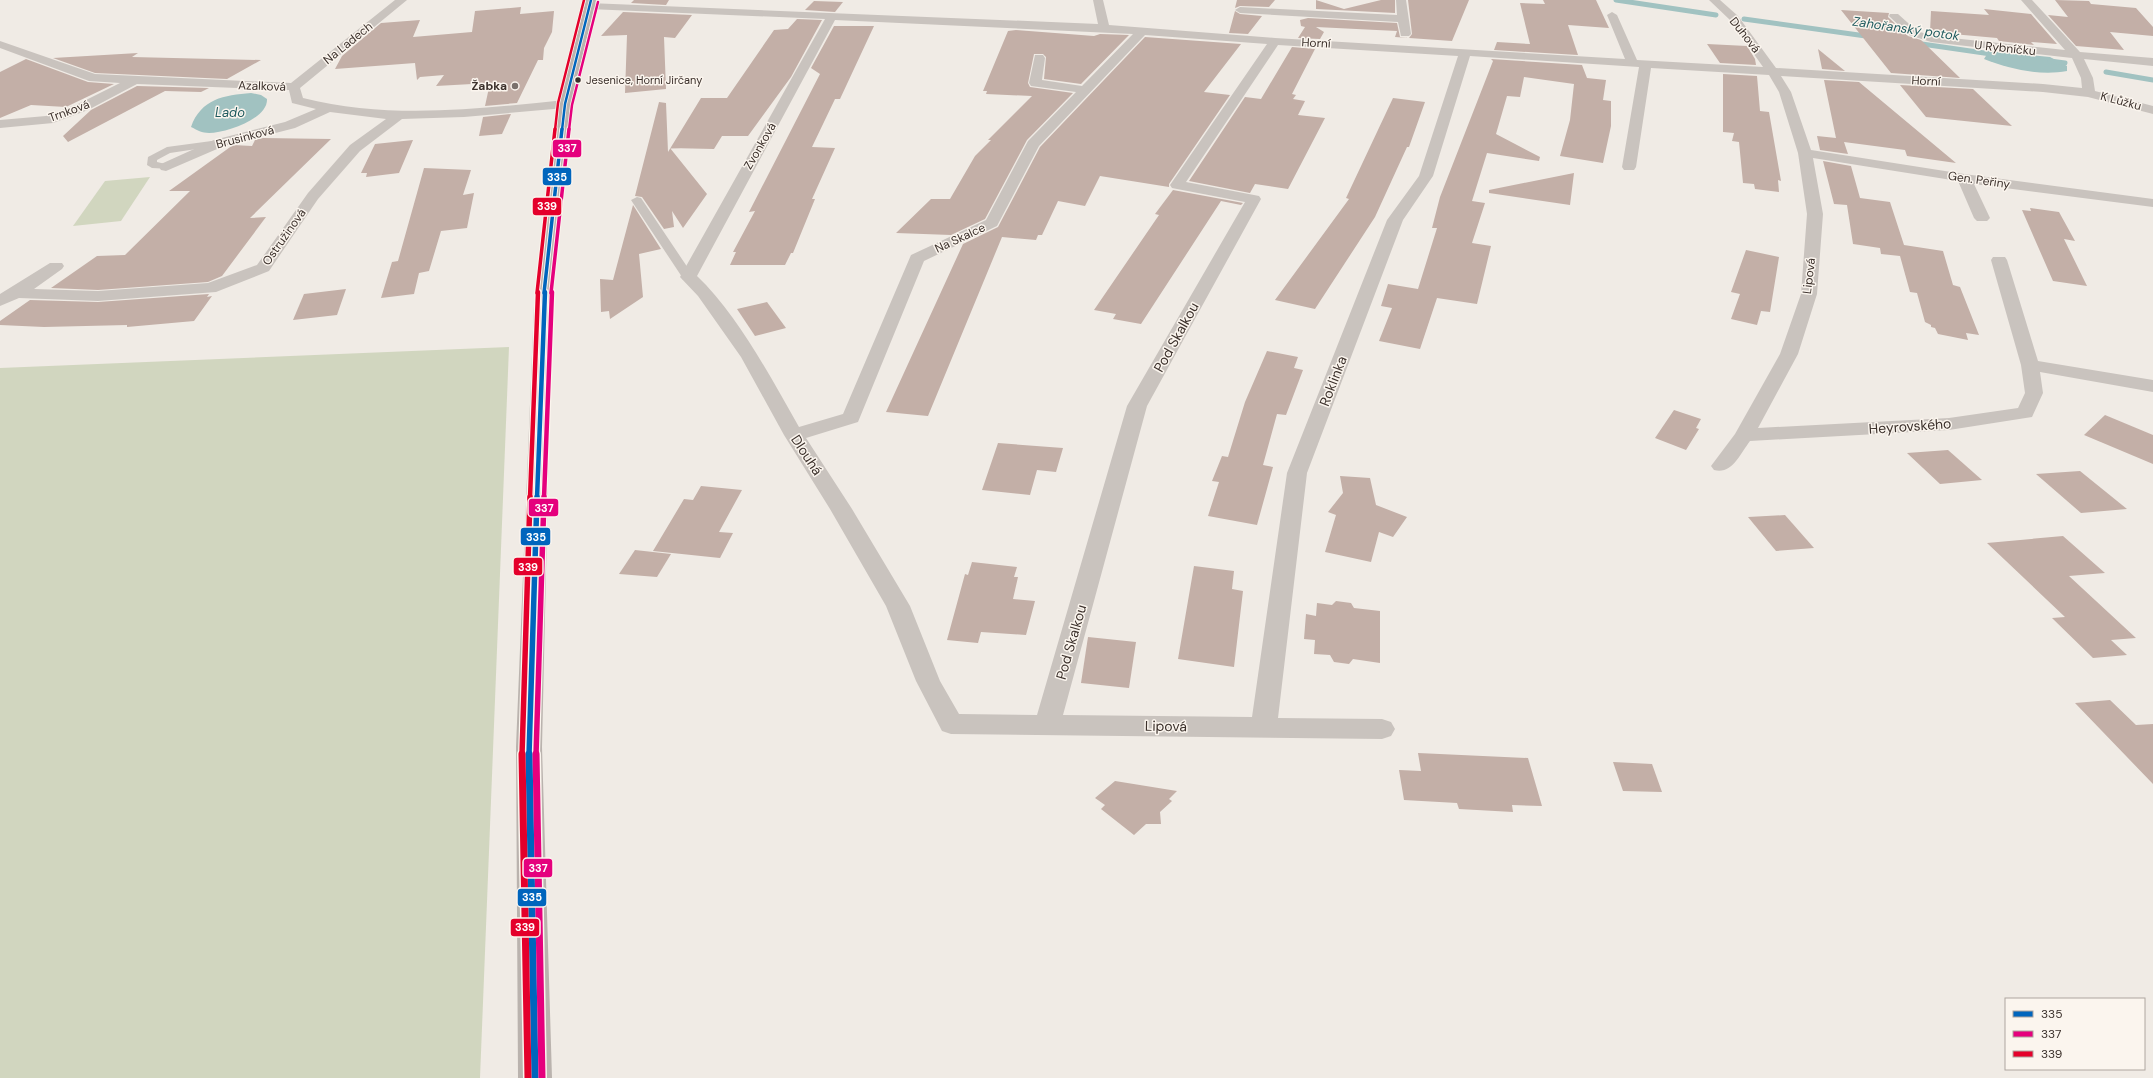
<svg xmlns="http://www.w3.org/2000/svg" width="2153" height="1078" font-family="'DM Sans',sans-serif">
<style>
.green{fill:#d1d6bf}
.water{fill:#a1c2c1}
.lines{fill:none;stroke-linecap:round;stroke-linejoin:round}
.stream{stroke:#a1c2c1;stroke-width:5}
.building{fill:#c3afa7}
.service{fill:#c9c3be;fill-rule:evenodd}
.minor{fill:#c9c3be;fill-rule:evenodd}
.secondary{fill:#bab3ae;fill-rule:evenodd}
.bus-1-far4-casing{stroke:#fbf5ee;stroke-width:4}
.bus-1-far3-casing{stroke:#fbf5ee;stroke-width:5.5}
.bus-1-far2-casing{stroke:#fbf5ee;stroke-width:7}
.bus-1-far1-casing{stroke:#fbf5ee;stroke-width:8}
.bus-1-casing{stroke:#fbf5ee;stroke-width:10}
.bus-2-far4-casing{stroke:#fbf5ee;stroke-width:4}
.bus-2-far3-casing{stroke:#fbf5ee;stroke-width:5.5}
.bus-2-far2-casing{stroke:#fbf5ee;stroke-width:7}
.bus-2-far1-casing{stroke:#fbf5ee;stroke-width:8}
.bus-2-casing{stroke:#fbf5ee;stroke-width:10}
.bus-3-far4-casing{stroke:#fbf5ee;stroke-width:4}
.bus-3-far3-casing{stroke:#fbf5ee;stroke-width:5.5}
.bus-3-far2-casing{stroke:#fbf5ee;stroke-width:7}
.bus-3-far1-casing{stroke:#fbf5ee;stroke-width:8}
.bus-3-casing{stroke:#fbf5ee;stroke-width:10}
.bus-1-far4{stroke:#0065bd;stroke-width:2.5}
.bus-1-far3{stroke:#0065bd;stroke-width:3.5}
.bus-1-far2{stroke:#0065bd;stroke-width:4.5}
.bus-1-far1{stroke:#0065bd;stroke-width:5.5}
.bus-1{stroke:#0065bd;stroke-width:7}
.bus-2-far4{stroke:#e5007d;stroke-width:2.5}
.bus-2-far3{stroke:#e5007d;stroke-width:3.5}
.bus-2-far2{stroke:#e5007d;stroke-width:4.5}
.bus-2-far1{stroke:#e5007d;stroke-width:5.5}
.bus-2{stroke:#e5007d;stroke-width:7}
.bus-3-far4{stroke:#e4002b;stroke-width:2.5}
.bus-3-far3{stroke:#e4002b;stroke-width:3.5}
.bus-3-far2{stroke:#e4002b;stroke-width:4.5}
.bus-3-far1{stroke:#e4002b;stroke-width:5.5}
.bus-3{stroke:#e4002b;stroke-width:7}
.bus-dot{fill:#3b302b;stroke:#fbf5ee;stroke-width:1.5}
.poi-dot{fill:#7a716c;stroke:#fbf5ee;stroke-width:1.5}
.labels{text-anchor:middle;stroke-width:3;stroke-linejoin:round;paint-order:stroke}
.far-bus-label{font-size:11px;fill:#3b302b;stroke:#fbf5ee;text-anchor:start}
.far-street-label{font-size:12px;fill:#3b302b;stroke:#fbf5ee}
.far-poi-label{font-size:12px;font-weight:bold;fill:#3b302b;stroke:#fbf5ee;text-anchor:end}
.far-water-label{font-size:13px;font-style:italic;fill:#1f5a5e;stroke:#fbf5ee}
.street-label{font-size:14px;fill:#3b302b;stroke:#fbf5ee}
.line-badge{stroke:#fbf5ee;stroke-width:1.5}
.badge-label{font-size:11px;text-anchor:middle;font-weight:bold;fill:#fff}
</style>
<rect width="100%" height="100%" fill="#f0ebe5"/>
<g class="green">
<path d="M150,177l-29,44 -48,5 32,-45z"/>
<path d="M509,347l-29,731h-480v-710z"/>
</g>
<g class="water">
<path d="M1989,51l61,6 17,9v5c-27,5 -58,-2 -83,-12z"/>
<path d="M251,93l10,2 6,4c1,20 -41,34 -58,34 -7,0 -12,-3 -18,-6 10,-28 33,-32 60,-34z"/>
</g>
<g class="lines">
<g class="stream">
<path d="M1616,0l100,15"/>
<path d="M1744,19l129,18"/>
<path d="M1915,43l83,12"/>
<path d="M2050,61l15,2"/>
<path d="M2106,72l47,8"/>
</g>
</g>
<g class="building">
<path d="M634,0h35l-3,5 -35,-2z"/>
<path d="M1237,0h38l-6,7 -29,-1 -5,2z"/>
<path d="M1316,0l28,9 37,-9h14v13l-79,-4z"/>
<path d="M1408,0h61l-17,41 -57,-4 2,-6 -81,-4 8,5 -4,7 -22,-1 7,-11 -4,-1 -1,-6 8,-2 89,5 3,14 9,1 3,-4z"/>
<path d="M1543,0h53l13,28 -41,-3 10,30 -84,-5 3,-8 33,2 -10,-41 25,1z"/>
<path d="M2055,0l34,1 2,3 45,4 17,19v9l-43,-4 14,18 -48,-4 -28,-31 20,2z"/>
<path d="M814,1l29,1 -8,10 -30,-2z"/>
<path d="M521,7l-1,7 34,-3 -2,21 -8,16 -1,12h-5l-21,43 -32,3 5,-23 -54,3 8,-11 -24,2 -3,3 -2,-17 -80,6 7,-13 39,-33 39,-3 -7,17 59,-5 3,-21z"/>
<path d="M1984,9l47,5 26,30 -26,-2 3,3 -35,-4 -2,-3 -67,-6 1,-21 58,4z"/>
<path d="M1841,10l48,3 -1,4 20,19 13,4 39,38 -69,-5z"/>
<path d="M1235,11l5,3 22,2 -14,18 -19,-1z"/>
<path d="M623,12l69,3 -17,23 -11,-1 2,52 -41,4 2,-58 -26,1z"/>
<path d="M797,19l25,1 -31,57 -43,59h-26l-8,13 -44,-1 37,46 -24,34 -11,-17 2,16 -10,2 -22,-32 -7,-1 24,-94 7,1 2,49 33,-54h26l47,-68 14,-1z"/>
<path d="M834,26h40l-34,73h-5l-23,48 23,1 -23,51h3l-22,54h-2l-6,12h-55l6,-13h-3l22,-41 -6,1 71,-138 -9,-6z"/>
<path d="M1016,30l78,6 6,-2 29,1 -48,49 -37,-5 2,-22 -3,-3h-9l-6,29 2,4 43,6 -46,47 -42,79 -34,16 -55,-2 35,-34h19l25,-43 16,-16h-3l44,-44 -46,-2 1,-3h-4l25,-60z"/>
<path d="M1145,37l96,7 -37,48 26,3 -61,89v3l-69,-11 -15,30 -27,-5 -16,34h-4l-2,5 -34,-3 -74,179 -42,-4 77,-168 35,-17 42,-80z"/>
<path d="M1707,44l40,2 8,13 1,6 -36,-2z"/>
<path d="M1292,47l23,2 -23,45 4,1 -3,4 12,2 -7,14 27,3 -37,71 -33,-5 -5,9 -61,-12 56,-84 16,2z"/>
<path d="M1818,49l27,22 -23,-2z"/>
<path d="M138,53l-6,4 129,3 -34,19 -132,-6 -42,-15z"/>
<path d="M26,59l62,23 26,2 -48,23 -35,-2 -31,13v-46z"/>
<path d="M1491,59l91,6 5,13 19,2 -3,20 8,1v25l-8,37 -43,-7 10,-36 4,-36 -50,-7 -4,20 -13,-1 -11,38 44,23 -1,4 -52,-8 -15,48 13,2 -13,40 19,3 -14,58 -40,-6 -17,51 -41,-8 13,-33 -11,-2 7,-22 30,5 19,-61h-5l8,-31 53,-136z"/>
<path d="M1723,74l34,2 3,35 9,1 12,69 -3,-1 1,12 -24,-3 -1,-5 -11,-1 -4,-41 -7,-1 2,-8 -11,-1z"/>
<path d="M1824,80l35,2 97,81 -49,-7 -2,-6 -61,-8 4,12 -28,-4 -3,-14 19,2z"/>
<path d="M1900,85l73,4 39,37 -86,-9z"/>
<path d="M137,86l72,2 -8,4 -36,-1 -97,51 -5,-6 28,-26z"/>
<path d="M1393,98l32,4 -16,45h-2l-32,70 -60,92 -40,-9 74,-101 -3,-1z"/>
<path d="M511,114l-9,20 -23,2 4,-19z"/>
<path d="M263,138l68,1 -81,79 16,-1 -44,59 -14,6 -110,8 -47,-2 46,-32 28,-1 65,-64h-21l64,-46 19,1 3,-6z"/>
<path d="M413,140l-14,33 -33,4 1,-4h-6l14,-29z"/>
<path d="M1823,161l28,5 9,32 30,4 14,43 39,6 10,34 7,2 19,48 -13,-2 2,7 -30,-6 -3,-6 -4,-1v-2l-6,-3 -8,-29 -7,-1 -10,-36 -19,-2 -1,-6 -27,-4 -6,-39 -13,-1z"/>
<path d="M424,168l47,2 -8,25 11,-2 -7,35 -26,3 -12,40 -10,2 -5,21 -33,4 11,-36 6,-1z"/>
<path d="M1574,173l-4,32 -81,-12v-3z"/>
<path d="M1173,190l70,13 -2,2 -20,-4 -80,123 -28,-5 3,-5 -22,-4 65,-95 -4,-1z"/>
<path d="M633,205l28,44 -22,5 4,43 -33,22 -1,-8 -8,1 -1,-33 13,1z"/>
<path d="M2030,208l29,4 16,29 -11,-2 23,47 -34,-5 -31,-71 9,1z"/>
<path d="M1746,250l33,7 -9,55 -9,-1 -4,14 -26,-6 9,-25 -9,-2z"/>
<path d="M346,289l-9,26 -44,5 11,-26z"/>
<path d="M209,294l-2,3 5,-1 -18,25 -67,6v-2l-83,2 -44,-2v-4l30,-21 68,2z"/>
<path d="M767,302l19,26 -31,8 -18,-27z"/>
<path d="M1267,351l31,6 -4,11 9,2 -17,45 -9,-1 -14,51 10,2 -16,58 -49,-9 11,-34 -7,-1 10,-25 6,1 17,-55z"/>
<path d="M1674,410l27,9 -5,9 3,1 -13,21 -31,-12z"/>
<path d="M2105,415l48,20v29l-69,-29z"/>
<path d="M998,443l65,5 -7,24 -19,-2 -7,25 -48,-5z"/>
<path d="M1948,450l34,30 -42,4 -33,-31z"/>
<path d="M2080,471l47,38 -46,4 -45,-39z"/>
<path d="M1340,476l30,2 6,27 31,12 -14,20 -14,-5 -8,30 -46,-10 11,-37 -8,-3 15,-19z"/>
<path d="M701,486l41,4 -23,42 14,1 -13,25 -67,-7 31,-52 9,1z"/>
<path d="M1785,515l29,33 -38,3 -28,-34z"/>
<path d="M2063,536l42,37 -36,3 67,62 -25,2 16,15 -34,3 -41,-40 13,-1 -78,-74z"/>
<path d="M635,550l36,4 -14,23 -38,-3z"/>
<path d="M972,562l45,5 -3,10h4l-5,22 22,2 -9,34 -45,-3 -3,11 -31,-3 18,-66 3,1z"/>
<path d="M1194,566l40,5 -2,18 11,2 -9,76 -56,-8z"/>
<path d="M1336,601l15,2 3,5 26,3v52l-27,-4 -4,5 -15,-2 -4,-7 -16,-1 1,-14 -11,-1 2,-25 10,2 1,-13 15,2z"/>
<path d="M1088,637l48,5 -7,46 -48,-5z"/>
<path d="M2110,700l26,25 17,-1v60l-78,-81z"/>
<path d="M1418,753l110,5 14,48 -30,-1 1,7 -54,-3 -2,-6 -53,-3 -5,-30 22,1z"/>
<path d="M1613,762l39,2 10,28 -39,-1z"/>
<path d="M1115,781l62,10 -8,8 3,2 -12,11 1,12h-15l-12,11 -33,-26 4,-4 -10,-7z"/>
</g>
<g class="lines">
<g class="service">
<path d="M219,140l4,1 1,2 -1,2 -53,8 -13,7v2l13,3 1,2 -1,2 -18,-1 -5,-3 1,-8 19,-10z"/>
<path d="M637,197l4,1 53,79 -1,3h-10l-1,-3 -51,-77z"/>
</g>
<g class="minor">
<path d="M395,0h12l-107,88 3,10c87,22 174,11 262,2l6,4 -6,4 -101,9 -62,2 -42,32 -42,48 -49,72 -53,21 -118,9 -79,-3 -19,8v-12l50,-31h12l2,3 -2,3 -28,20 64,2 110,-8 49,-18 51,-72 42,-48 36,-26 -56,-7 -35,16 -71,18 -58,25 -5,-1 -2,-3 2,-3 53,-24 71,-18 31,-13 -24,-6 -3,-13 -152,-6 -49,26 -35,13 -53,5v-8l46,-4 32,-12 42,-21 -31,-2 -89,-33v-7l95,33 196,9z"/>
<path d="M1093,0h10l6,25 166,13 350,21 -18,-44 5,-3 5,3 20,45 126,7 -33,-47 -21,-20h11l18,16 38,52 267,16 39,4 -1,-10 -9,-20 -141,-16 -22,-7 -20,-19 1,-2h8l19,17 16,5 132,14 -44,-50h11l48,52 73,6v8l-69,-7 9,19 2,13 58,15v8l-65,-17 -45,-5 -262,-16 10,16 20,58 153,24 189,25v8l-179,-23 16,34 -3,3h-10l-3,-3 -16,-37 -145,-23 10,56 -6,80 -19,60 -40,74 191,-10 69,-10 7,-15 -4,-28 -30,-105 2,-3h12l2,3 31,101 115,19v12l-113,-20 3,21 -11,24 -83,13 -199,11c-10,13 -18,34 -36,29l-3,-4 24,-32 45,-80 21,-60 6,-80 -9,-61 -19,-61 -10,-17 -118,-7 -15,99 -2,3h-10l-2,-3 17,-100 -169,-11 -37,120 -30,44 -96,253 -29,245 104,1 9,3 4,7 -4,7 -9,3 -431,-5 -9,-3 -26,-50 -30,-75 -56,-97 -46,-74 -43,-78 -43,-61 -18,-19 145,-258 -236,-10 -5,-3 5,-3 509,21zM835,20l298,14 -51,52 -40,-6 3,-22 -2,-3h-8l-6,28 2,3 45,6 -48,49 -42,79 -75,35 -68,159 -44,13c-28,-49 -61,-112 -102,-151zM1145,35l122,9 -97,141 2,3 5,1 68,13 -118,204 -90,309 -78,-1 -19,-33 -30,-75 -58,-97 -46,-71 52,-16 66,-161 73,-35 42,-80zM1278,45l180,11 -39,120 -32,44 -100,253 -35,244 -189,-2 84,-309 114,-207 -2,-3 -5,-1 -68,-13z"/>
<path d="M1396,0h10l5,34 -2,2h-8l-3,-14 -158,-9 -5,-3 5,-3 157,8z"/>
</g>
<path class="secondary" d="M586,0h10l-25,104 -19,202 -10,441 10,331h-34l-2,-331 18,-441 25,-202z"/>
<g class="bus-1-far4-casing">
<path id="bus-1-far4" d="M562,130l3,-26 26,-104"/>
</g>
<g class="bus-1-far3-casing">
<path id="bus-1-far3" d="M544,293l18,-164"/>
</g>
<g class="bus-1-far2-casing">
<path id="bus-1-far2" d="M537,498l8,-206"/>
</g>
<g class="bus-1-far1-casing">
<path id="bus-1-far1" d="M529,755l8,-258"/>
</g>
<g class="bus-1-casing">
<path id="bus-1" d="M529,754l6,324"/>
</g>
<g class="bus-2-far4-casing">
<path id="bus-2-far4" d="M569,130l3,-25 26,-103"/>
</g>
<g class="bus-2-far3-casing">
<path id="bus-2-far3" d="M551,293l18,-164"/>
</g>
<g class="bus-2-far2-casing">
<path id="bus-2-far2" d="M544,498l8,-206"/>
</g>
<g class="bus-2-far1-casing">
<path id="bus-2-far1" d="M536,755l8,-258"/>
</g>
<g class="bus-2-casing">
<path id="bus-2" d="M536,754l6,324"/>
</g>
<g class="bus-3-far4-casing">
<path id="bus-3-far4" d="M555,130l3,-27 26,-103"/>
</g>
<g class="bus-3-far3-casing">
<path id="bus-3-far3" d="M537,293l18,-164"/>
</g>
<g class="bus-3-far2-casing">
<path id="bus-3-far2" d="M530,498l8,-206"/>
</g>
<g class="bus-3-far1-casing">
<path id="bus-3-far1" d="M522,755l8,-258"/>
</g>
<g class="bus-3-casing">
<path id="bus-3" d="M522,754l6,324"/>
</g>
<use href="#bus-1-far4" class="bus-1-far4"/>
<use href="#bus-1-far3" class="bus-1-far3"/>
<use href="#bus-1-far2" class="bus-1-far2"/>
<use href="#bus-1-far1" class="bus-1-far1"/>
<use href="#bus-1" class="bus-1"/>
<use href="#bus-2-far4" class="bus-2-far4"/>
<use href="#bus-2-far3" class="bus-2-far3"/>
<use href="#bus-2-far2" class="bus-2-far2"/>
<use href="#bus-2-far1" class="bus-2-far1"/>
<use href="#bus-2" class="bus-2"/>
<use href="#bus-3-far4" class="bus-3-far4"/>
<use href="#bus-3-far3" class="bus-3-far3"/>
<use href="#bus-3-far2" class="bus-3-far2"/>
<use href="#bus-3-far1" class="bus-3-far1"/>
<use href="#bus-3" class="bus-3"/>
</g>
<circle class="bus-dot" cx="578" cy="80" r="3.5"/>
<circle class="poi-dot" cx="515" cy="86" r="4"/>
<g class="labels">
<g class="far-bus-label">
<text x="586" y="84">Jesenice, Horní Jirčany</text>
</g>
<g class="far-street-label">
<text transform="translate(1745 35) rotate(52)" y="4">Duhová</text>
<text transform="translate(348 43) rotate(-39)" y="4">Na Ladech</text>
<text transform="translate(1316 43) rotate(3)" y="4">Horní</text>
<text transform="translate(2005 48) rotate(6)" y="4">U Rybníčku</text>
<text transform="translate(1926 81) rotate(3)" y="4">Horní</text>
<text transform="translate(262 86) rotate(2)" y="4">Azalková</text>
<text transform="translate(2121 101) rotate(15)" y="4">K Lůžku</text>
<text transform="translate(69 111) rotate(-20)" y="4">Trnková</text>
<text transform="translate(245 137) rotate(-15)" y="4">Brusinková</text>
<text transform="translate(760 146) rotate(-60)" y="4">Zvonková</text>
<text transform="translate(1979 180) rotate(8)" y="4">Gen. Peřiny</text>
<text transform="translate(284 237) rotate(-55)" y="4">Ostružinová</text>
<text transform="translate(960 238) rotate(-25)" y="4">Na Skalce</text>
<text transform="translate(1809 276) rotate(-83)" y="4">Lipová</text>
</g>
<g class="far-poi-label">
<text x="507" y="90">Žabka</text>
</g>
<g class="far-water-label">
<text transform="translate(1906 28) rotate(8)" y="5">Zahořanský potok</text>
<text x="230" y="117">Lado</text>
</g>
<g class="street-label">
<text transform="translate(1176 337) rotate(-61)" y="5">Pod Skalkou</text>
<text transform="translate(1333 381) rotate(-69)" y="5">Roklinka</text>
<text transform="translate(1910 426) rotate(-4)" y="5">Heyrovského</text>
<text transform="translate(807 455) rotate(57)" y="5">Dlouhá</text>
<text transform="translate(1071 642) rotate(-74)" y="5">Pod Skalkou</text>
<text transform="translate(1166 726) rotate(1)" y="5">Lipová</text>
</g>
</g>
<g class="line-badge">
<rect x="552" y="139" width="30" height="19" rx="4" fill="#e5007d"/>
<rect x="542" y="167" width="30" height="19" rx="4" fill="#0065bd"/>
<rect x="532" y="197" width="30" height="19" rx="4" fill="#e4002b"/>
<rect x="528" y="498" width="31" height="19" rx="4" fill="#e5007d"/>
<rect x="520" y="527" width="31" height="19" rx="4" fill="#0065bd"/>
<rect x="513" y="557" width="30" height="19" rx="4" fill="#e4002b"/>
<rect x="523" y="858" width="30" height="20" rx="4" fill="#e5007d"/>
<rect x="517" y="888" width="30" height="19" rx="4" fill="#0065bd"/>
<rect x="510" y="918" width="30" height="19" rx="4" fill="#e4002b"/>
</g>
<g class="badge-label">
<text x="567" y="152">337</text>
<text x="557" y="181">335</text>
<text x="547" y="210">339</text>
<text x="544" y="512">337</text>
<text x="536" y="541">335</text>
<text x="528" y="571">339</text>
<text x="538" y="872">337</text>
<text x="532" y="901">335</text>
<text x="525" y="931">339</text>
</g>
<rect x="2005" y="998" width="140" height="72" fill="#fbf5ee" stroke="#aea6a0"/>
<rect x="2013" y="1011" width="20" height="6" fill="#0065bd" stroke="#aea6a0"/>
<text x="2041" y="1018" font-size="12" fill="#3b302b">335</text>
<rect x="2013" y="1031" width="20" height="6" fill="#e5007d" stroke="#aea6a0"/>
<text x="2041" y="1038" font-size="12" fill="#3b302b">337</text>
<rect x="2013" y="1051" width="20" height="6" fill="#e4002b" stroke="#aea6a0"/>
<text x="2041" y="1058" font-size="12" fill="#3b302b">339</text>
</svg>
